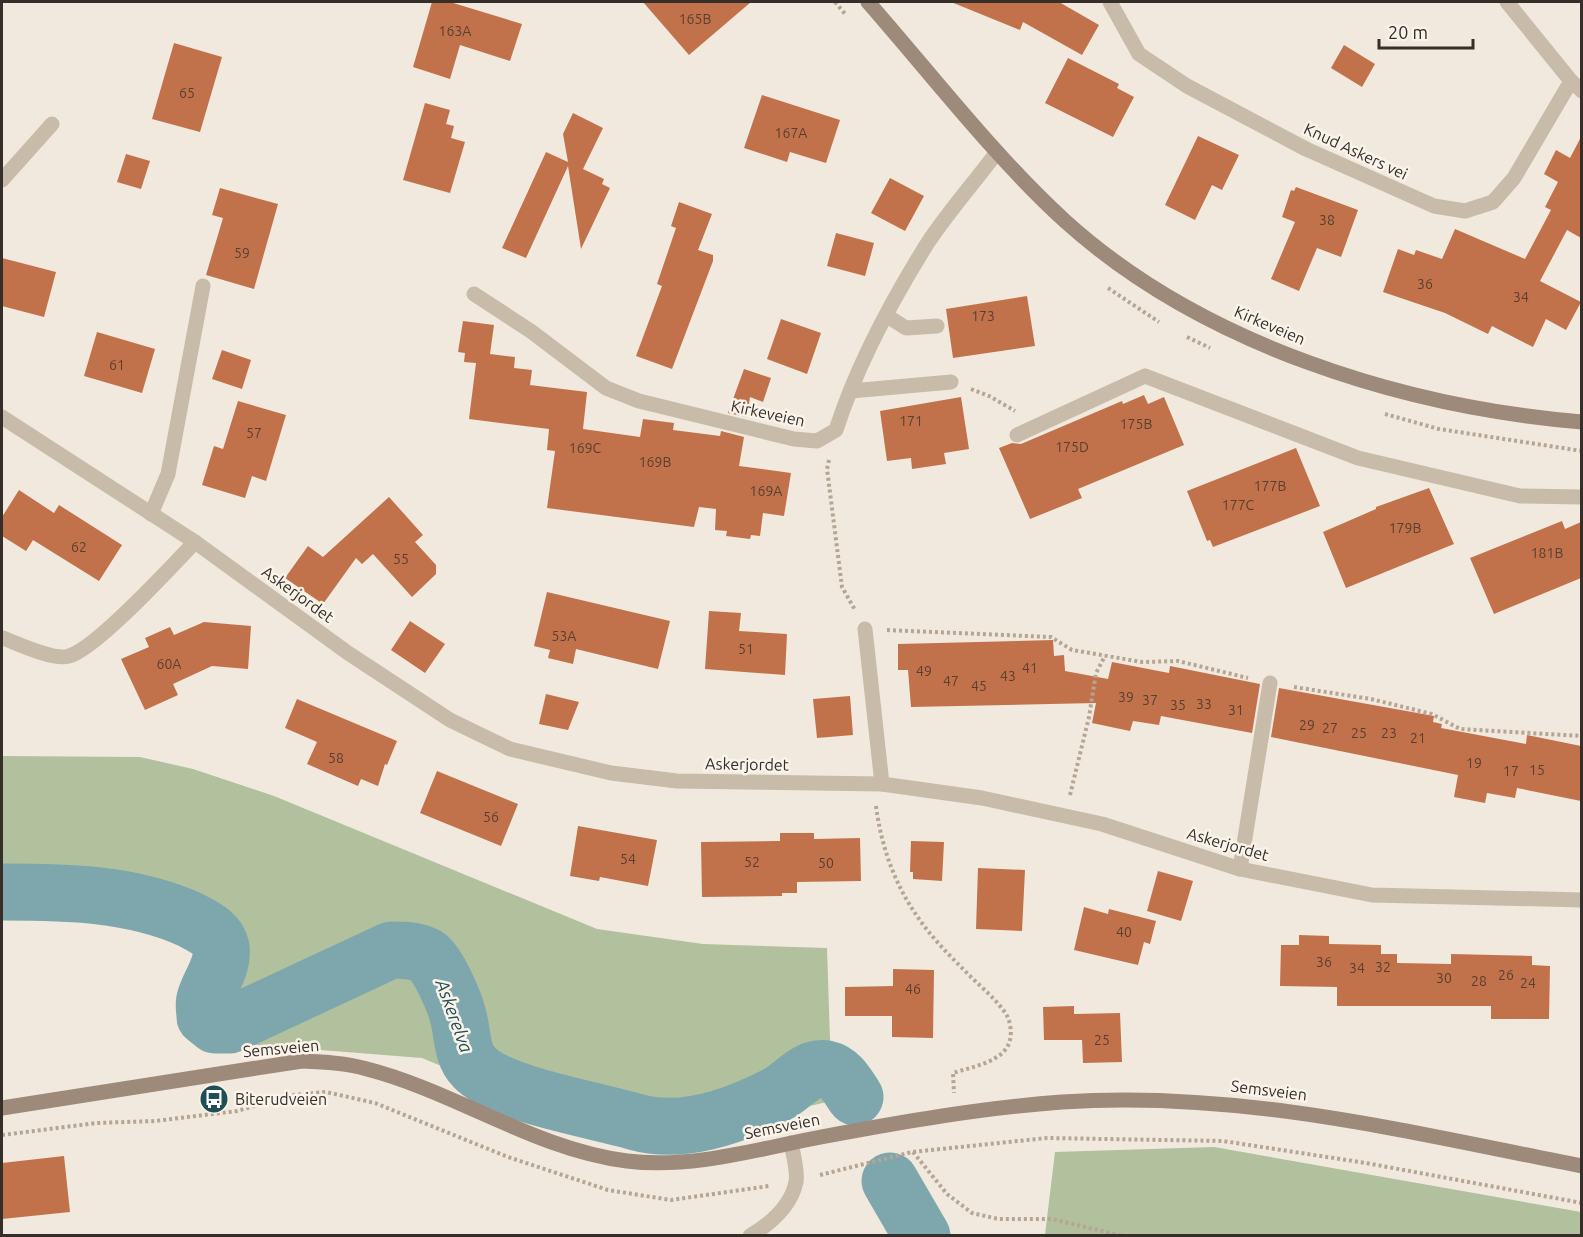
<svg xmlns="http://www.w3.org/2000/svg" width="1583" height="1237" font-family="Ubuntu,sans-serif">
<style>
.green{fill:#b1c09d}
.lines{fill:none;stroke-linecap:round;stroke-linejoin:round}
.river{stroke:#7da7ad;stroke-width:57}
.building{fill:#c1724b}
.path{stroke:#b5a594;stroke-width:4;stroke-dasharray:3 3;stroke-linecap:butt}
.lane{stroke:#c9bba9;stroke-width:15}
.street{stroke:#c9bba9;stroke-width:15}
.secondary{stroke:#9d8a7b;stroke-width:15}
.labels{text-anchor:middle;stroke-width:5;stroke-linejoin:round;paint-order:stroke}
.number-label{font-size:14px;fill:#593f32}
.street-label{font-size:16px;fill:#362e29;stroke:#f9f3e9}
.poi-label{font-size:16px;fill:#362e29;stroke:#f9f3e9;text-anchor:start}
.water-label{font-size:18px;font-style:italic;fill:#204e56;stroke:#f9f3e9}
</style>
<rect width="100%" height="100%" fill="#f1e9dd"/>
<g class="green">
<path d="M2,756l138,1 53,12 81,27 323,133 106,15 124,4 5,153 -154,34 -114,-18 -142,-59 -203,-16c-4,-7 -10,-15 -13,-24 -10,-26 23,-48 14,-73 -17,-50 -174,-53 -218,-53z"/>
<path d="M1214,1147l367,65v23h-536l10,-83z"/>
</g>
<g class="lines">
<g class="river">
<path d="M2,892c64,0 130,1 189,28 11,6 27,13 30,27 3,20 -11,34 -16,52 -2,5 0,12 0,18l10,8h15l161,-75c13,0 25,0 36,6 11,7 28,47 31,60 5,17 3,38 16,51 26,28 123,43 162,55 46,13 99,-6 140,-27 17,-8 30,-30 51,-26 14,3 21,18 28,28"/>
<path d="M890,1181l32,55"/>
</g>
</g>
<g class="building">
<path d="M432,2h18l72,22 -12,37 -50,-16 -10,34 -37,-12z"/>
<path d="M643,2h108l-62,53z"/>
<path d="M951,2h108l40,23 -17,30 -59,-33 -3,8z"/>
<path d="M174,43l48,14 -22,75 -48,-13z"/>
<path d="M1344,45l31,19 -13,23 -31,-19z"/>
<path d="M1068,58l51,26 -2,4 17,9 -21,40 -68,-34z"/>
<path d="M762,95l78,25 -14,43 -36,-11 -3,10 -43,-14z"/>
<path d="M425,103l25,7 -4,14 8,2 -3,12 14,4 -15,51 -47,-13z"/>
<path d="M573,113l30,15 -20,41 21,10 -2,5 8,4 -29,61 -13,-83 -42,92 -24,-10 44,-96 22,10 -5,-28z"/>
<path d="M1198,136l41,19 -17,35 -10,-5 -17,35 -30,-15z"/>
<path d="M1581,137v101l-14,-8 -27,51 41,21 -15,28 -20,-11 -13,28 -41,-21 -4,8 -43,-21 -62,-21 15,-43 16,6 2,-5 26,9 13,-30 70,30 26,-49 -6,-3 13,-25 -14,-8 12,-24 14,8z"/>
<path d="M126,154l24,7 -9,28 -24,-7z"/>
<path d="M890,178l34,18 -19,35 -34,-18z"/>
<path d="M1296,187l62,23 -17,47 -24,-9 -18,43 -28,-12 24,-57 -13,-5 9,-27 3,1z"/>
<path d="M220,188l58,16 -24,85 -48,-14 17,-57 -11,-3z"/>
<path d="M679,202l33,12 -14,36 15,5v6l-41,108 -36,-13 26,-70 -5,-2 19,-56 -5,-2z"/>
<path d="M836,233l38,10 -9,33 -38,-10z"/>
<path d="M2,258l54,14 -12,45 -42,-11z"/>
<path d="M1027,296l8,50 -82,12 -7,-49z"/>
<path d="M781,319l40,14 -14,41 -40,-15z"/>
<path d="M463,321l31,4 -4,29 25,3 -1,11 18,2 -2,15 57,7 -4,37 57,8 3,-18 31,4 -1,7 47,6 1,-5 23,6 -5,29 52,7 -7,43 -21,-3 -3,23 -9,-1 -1,4 -24,-3 1,-5 -12,-1 1,-21 -17,-2 -5,20 -147,-19 8,-57 -8,-1 2,-21 -80,-10 7,-56 -12,-1 1,-9 -7,-1z"/>
<path d="M97,332l58,17 -13,44 -58,-17z"/>
<path d="M222,350l29,10 -9,29 -30,-10z"/>
<path d="M744,369l27,9 -8,24 -13,-5 -3,20 -19,-4z"/>
<path d="M1144,395l4,9 16,-7 20,48 -106,44 4,9 -52,21 -31,-71 13,-5 9,1 101,-43 1,3z"/>
<path d="M961,397l8,52 -25,4 2,11 -34,5 -1,-11 -24,3 -7,-50z"/>
<path d="M238,401l48,14 -20,66 -14,-5 -7,22 -43,-13 12,-39 9,3z"/>
<path d="M1296,448l24,58 -107,41 -3,-7 -3,1 -20,-50z"/>
<path d="M1429,488l25,56 -108,44 -23,-56 53,-23v-2z"/>
<path d="M19,490l35,23 5,-8 63,40 -23,36 -66,-41 -7,11 -24,-15v-19z"/>
<path d="M389,497l34,38 -8,7 21,23v9l-24,23 -39,-43 -11,10 -6,-6 -33,46 -38,-26 23,-32 15,11z"/>
<path d="M1562,521l3,8 16,-7v56l-87,36 -24,-56z"/>
<path d="M547,592l123,29 -12,48 -82,-20 -3,15 -25,-6 2,-8 -16,-4z"/>
<path d="M709,611l32,2 -2,18 48,3 -2,41 -80,-6z"/>
<path d="M410,621l35,23 -20,29 -34,-23z"/>
<path d="M204,622l47,4 -3,43 -36,-3 -39,18 5,11 -33,15 -24,-51 28,-12 -4,-9 25,-11 4,8z"/>
<path d="M1053,640l1,16 10,-1 1,16 43,8 4,-17 57,11 1,-7 90,18 -8,49 -91,-17 -2,9 -26,-4 -3,10 -38,-8 4,-20 -185,4 -3,-37h-10v-26z"/>
<path d="M1279,688l155,28 -1,6 9,2 -1,4 85,16 1,-9 54,11v55l-64,-13 -2,10 -28,-5 -2,10 -31,-6 4,-22 -187,-38z"/>
<path d="M546,694l33,8 -11,28 -29,-6z"/>
<path d="M850,696l3,39 -36,3 -4,-39z"/>
<path d="M297,699l100,42 -10,24 -2,-1 -7,22 -17,-7 -3,7 -51,-22 10,-22 -32,-14z"/>
<path d="M437,771l81,33 -17,42 -81,-33z"/>
<path d="M578,826l79,14 -9,46 -48,-9 -1,4 -29,-5z"/>
<path d="M780,833h34v6l46,-1 1,43 -64,1v11h-15v3l-80,1 -1,-55 79,-1z"/>
<path d="M911,841l33,1 -2,39 -29,-2v-7h-3z"/>
<path d="M978,868l47,2 -3,61 -46,-2z"/>
<path d="M1158,871l35,10 -12,40 -34,-10z"/>
<path d="M1084,907l24,7 1,-5 47,12 -6,23 -6,-2 -6,23 -64,-15z"/>
<path d="M1299,935l30,1v8l52,1v9h16v9l54,1v-10l81,2v9l18,1 -1,53h-58v-13h-154v-19l-57,-1 1,-41h18z"/>
<path d="M893,969l41,1 -1,68 -41,-1v-21h-47v-29l48,-1z"/>
<path d="M1074,1006v8l46,-1 2,49 -39,1 -1,-23h-38l-1,-33z"/>
<path d="M64,1156l6,56 -68,7v-56z"/>
</g>
<g class="lines">
<g class="path">
<path d="M835,2l11,13"/>
<path d="M1108,288l51,34"/>
<path d="M1187,337l23,11"/>
<path d="M971,389l18,7 26,15"/>
<path d="M1385,414l54,15 143,22"/>
<path d="M829,460l-2,9 15,118 13,23"/>
<path d="M887,630l164,7 21,13 70,12 36,-1 70,17"/>
<path d="M1294,687l77,12 61,15 28,15 122,7"/>
<path d="M1070,795l19,-78 7,-44 9,-17"/>
<path d="M876,806c5,39 18,77 41,110 14,21 33,40 51,58 13,13 28,25 38,40 4,6 6,18 4,26 -5,22 -39,27 -57,33l1,20"/>
<path d="M2,1135l95,-12 58,-2 82,-10 55,-16 34,-3 49,11 133,54 100,33 63,10 98,-14"/>
<path d="M913,1152l34,42 25,19 26,6h54l71,17"/>
<path d="M820,1175l92,-23 135,-14 176,3 143,22 216,40"/>
</g>
<g class="lane">
<path d="M2,180l50,-56"/>
<path d="M887,316l19,12 31,-2"/>
<path d="M851,391l100,-9"/>
<path d="M1017,435l128,-59"/>
<path d="M151,514l17,-40 35,-188"/>
<path d="M865,629l17,155"/>
<path d="M3,638c16,6 51,23 66,18 27,-7 103,-90 126,-114"/>
<path d="M1240,869l30,-186"/>
</g>
<g class="street">
<path d="M1110,2l29,52 48,32 119,63 128,57 31,5 28,-9 21,-24 57,-97"/>
<path d="M1507,2l64,79 11,10"/>
<path d="M474,294l58,38 74,56 33,13 155,38 23,2 19,-11c20,-62 56,-130 91,-186 21,-32 47,-61 70,-92"/>
<path d="M1145,376l213,82 162,38 62,1"/>
<path d="M2,417l193,125 153,111 102,67 60,29 101,24 66,8 205,3 100,14 120,26 138,45 132,26 210,5"/>
<path d="M750,1236c20,-12 41,-30 46,-54 2,-11 -3,-28 -5,-39"/>
</g>
<g class="secondary">
<path d="M868,2c64,73 125,153 197,219 136,123 337,186 517,201"/>
<path d="M2,1108l300,-47c22,1 44,2 65,8 89,23 167,80 260,92 65,8 131,-12 194,-24 80,-15 160,-29 241,-35 179,-12 346,30 520,64"/>
</g>
</g>
<defs>
<g id="bus-disc" transform="scale(1.5)"><circle r="9.5" fill="#204e56" stroke="#f9f3e9"/><path d="M-5-6H5V4H4V6H2V4H-2V6H-4V4H-5ZM-3.5-4V0h7V-4ZM-3.5 1.2v1.5H-2V1.2ZM2 1.2v1.5H3.5V1.2Z" fill="#fff"/></g>
</defs>
<g fill-rule="evenodd">
<use href="#bus-disc" x="214" y="1099"/>
</g>
<g class="labels">
<g class="number-label">
<text x="695" y="24">165B</text>
<text x="455" y="36">163A</text>
<text x="187" y="98">65</text>
<text x="791" y="138">167A</text>
<text x="1327" y="225">38</text>
<text x="242" y="258">59</text>
<text x="1425" y="289">36</text>
<text x="1521" y="302">34</text>
<text x="983" y="321">173</text>
<text x="117" y="370">61</text>
<text x="911" y="426">171</text>
<text x="1136" y="429">175B</text>
<text x="254" y="438">57</text>
<text x="1072" y="452">175D</text>
<text x="585" y="453">169C</text>
<text x="655" y="467">169B</text>
<text x="1270" y="491">177B</text>
<text x="766" y="496">169A</text>
<text x="1238" y="510">177C</text>
<text x="1405" y="533">179B</text>
<text x="79" y="552">62</text>
<text x="1547" y="558">181B</text>
<text x="401" y="564">55</text>
<text x="564" y="641">53A</text>
<text x="746" y="654">51</text>
<text x="169" y="669">60A</text>
<text x="1030" y="673">41</text>
<text x="924" y="676">49</text>
<text x="1008" y="681">43</text>
<text x="951" y="686">47</text>
<text x="979" y="691">45</text>
<text x="1126" y="702">39</text>
<text x="1150" y="705">37</text>
<text x="1204" y="709">33</text>
<text x="1178" y="710">35</text>
<text x="1236" y="715">31</text>
<text x="1307" y="730">29</text>
<text x="1330" y="733">27</text>
<text x="1359" y="738">25</text>
<text x="1389" y="738">23</text>
<text x="1418" y="743">21</text>
<text x="336" y="763">58</text>
<text x="1474" y="768">19</text>
<text x="1537" y="775">15</text>
<text x="1511" y="776">17</text>
<text x="491" y="822">56</text>
<text x="628" y="864">54</text>
<text x="752" y="867">52</text>
<text x="826" y="868">50</text>
<text x="1124" y="937">40</text>
<text x="1324" y="967">36</text>
<text x="1383" y="972">32</text>
<text x="1357" y="973">34</text>
<text x="1506" y="980">26</text>
<text x="1444" y="983">30</text>
<text x="1479" y="986">28</text>
<text x="1528" y="988">24</text>
<text x="913" y="994">46</text>
<text x="1102" y="1045">25</text>
</g>
<g class="street-label">
<text transform="translate(1356 151) rotate(25)" y="6">Knud Askers vei</text>
<text transform="translate(1270 325) rotate(23)" y="6">Kirkeveien</text>
<text transform="translate(768 413) rotate(12)" y="6">Kirkeveien</text>
<text transform="translate(298 594) rotate(36)" y="6">Askerjordet</text>
<text transform="translate(747 764) rotate(1)" y="6">Askerjordet</text>
<text transform="translate(1228 844) rotate(16)" y="6">Askerjordet</text>
<text transform="translate(281 1048) rotate(-5)" y="6">Semsveien</text>
<text transform="translate(1269 1090) rotate(7)" y="6">Semsveien</text>
<text transform="translate(782 1126) rotate(-11)" y="6">Semsveien</text>
</g>
<g class="poi-label">
<text x="235" y="1105">Biterudveien</text>
</g>
<g class="water-label">
<text transform="translate(454 1016) rotate(70)" y="6">Askerelva</text>
</g>
</g>
<rect width="1583" height="1237" fill="none" stroke="#362e29" stroke-width="6"/>
<path d="M1379 39v9h94v-9" fill="none" stroke="#362e29" stroke-width="3"/>
<text x="1388" y="39" font-size="18" fill="#362e29" stroke="#f9f3e9" stroke-width="4.5" paint-order="stroke">20 m</text>
</svg>
